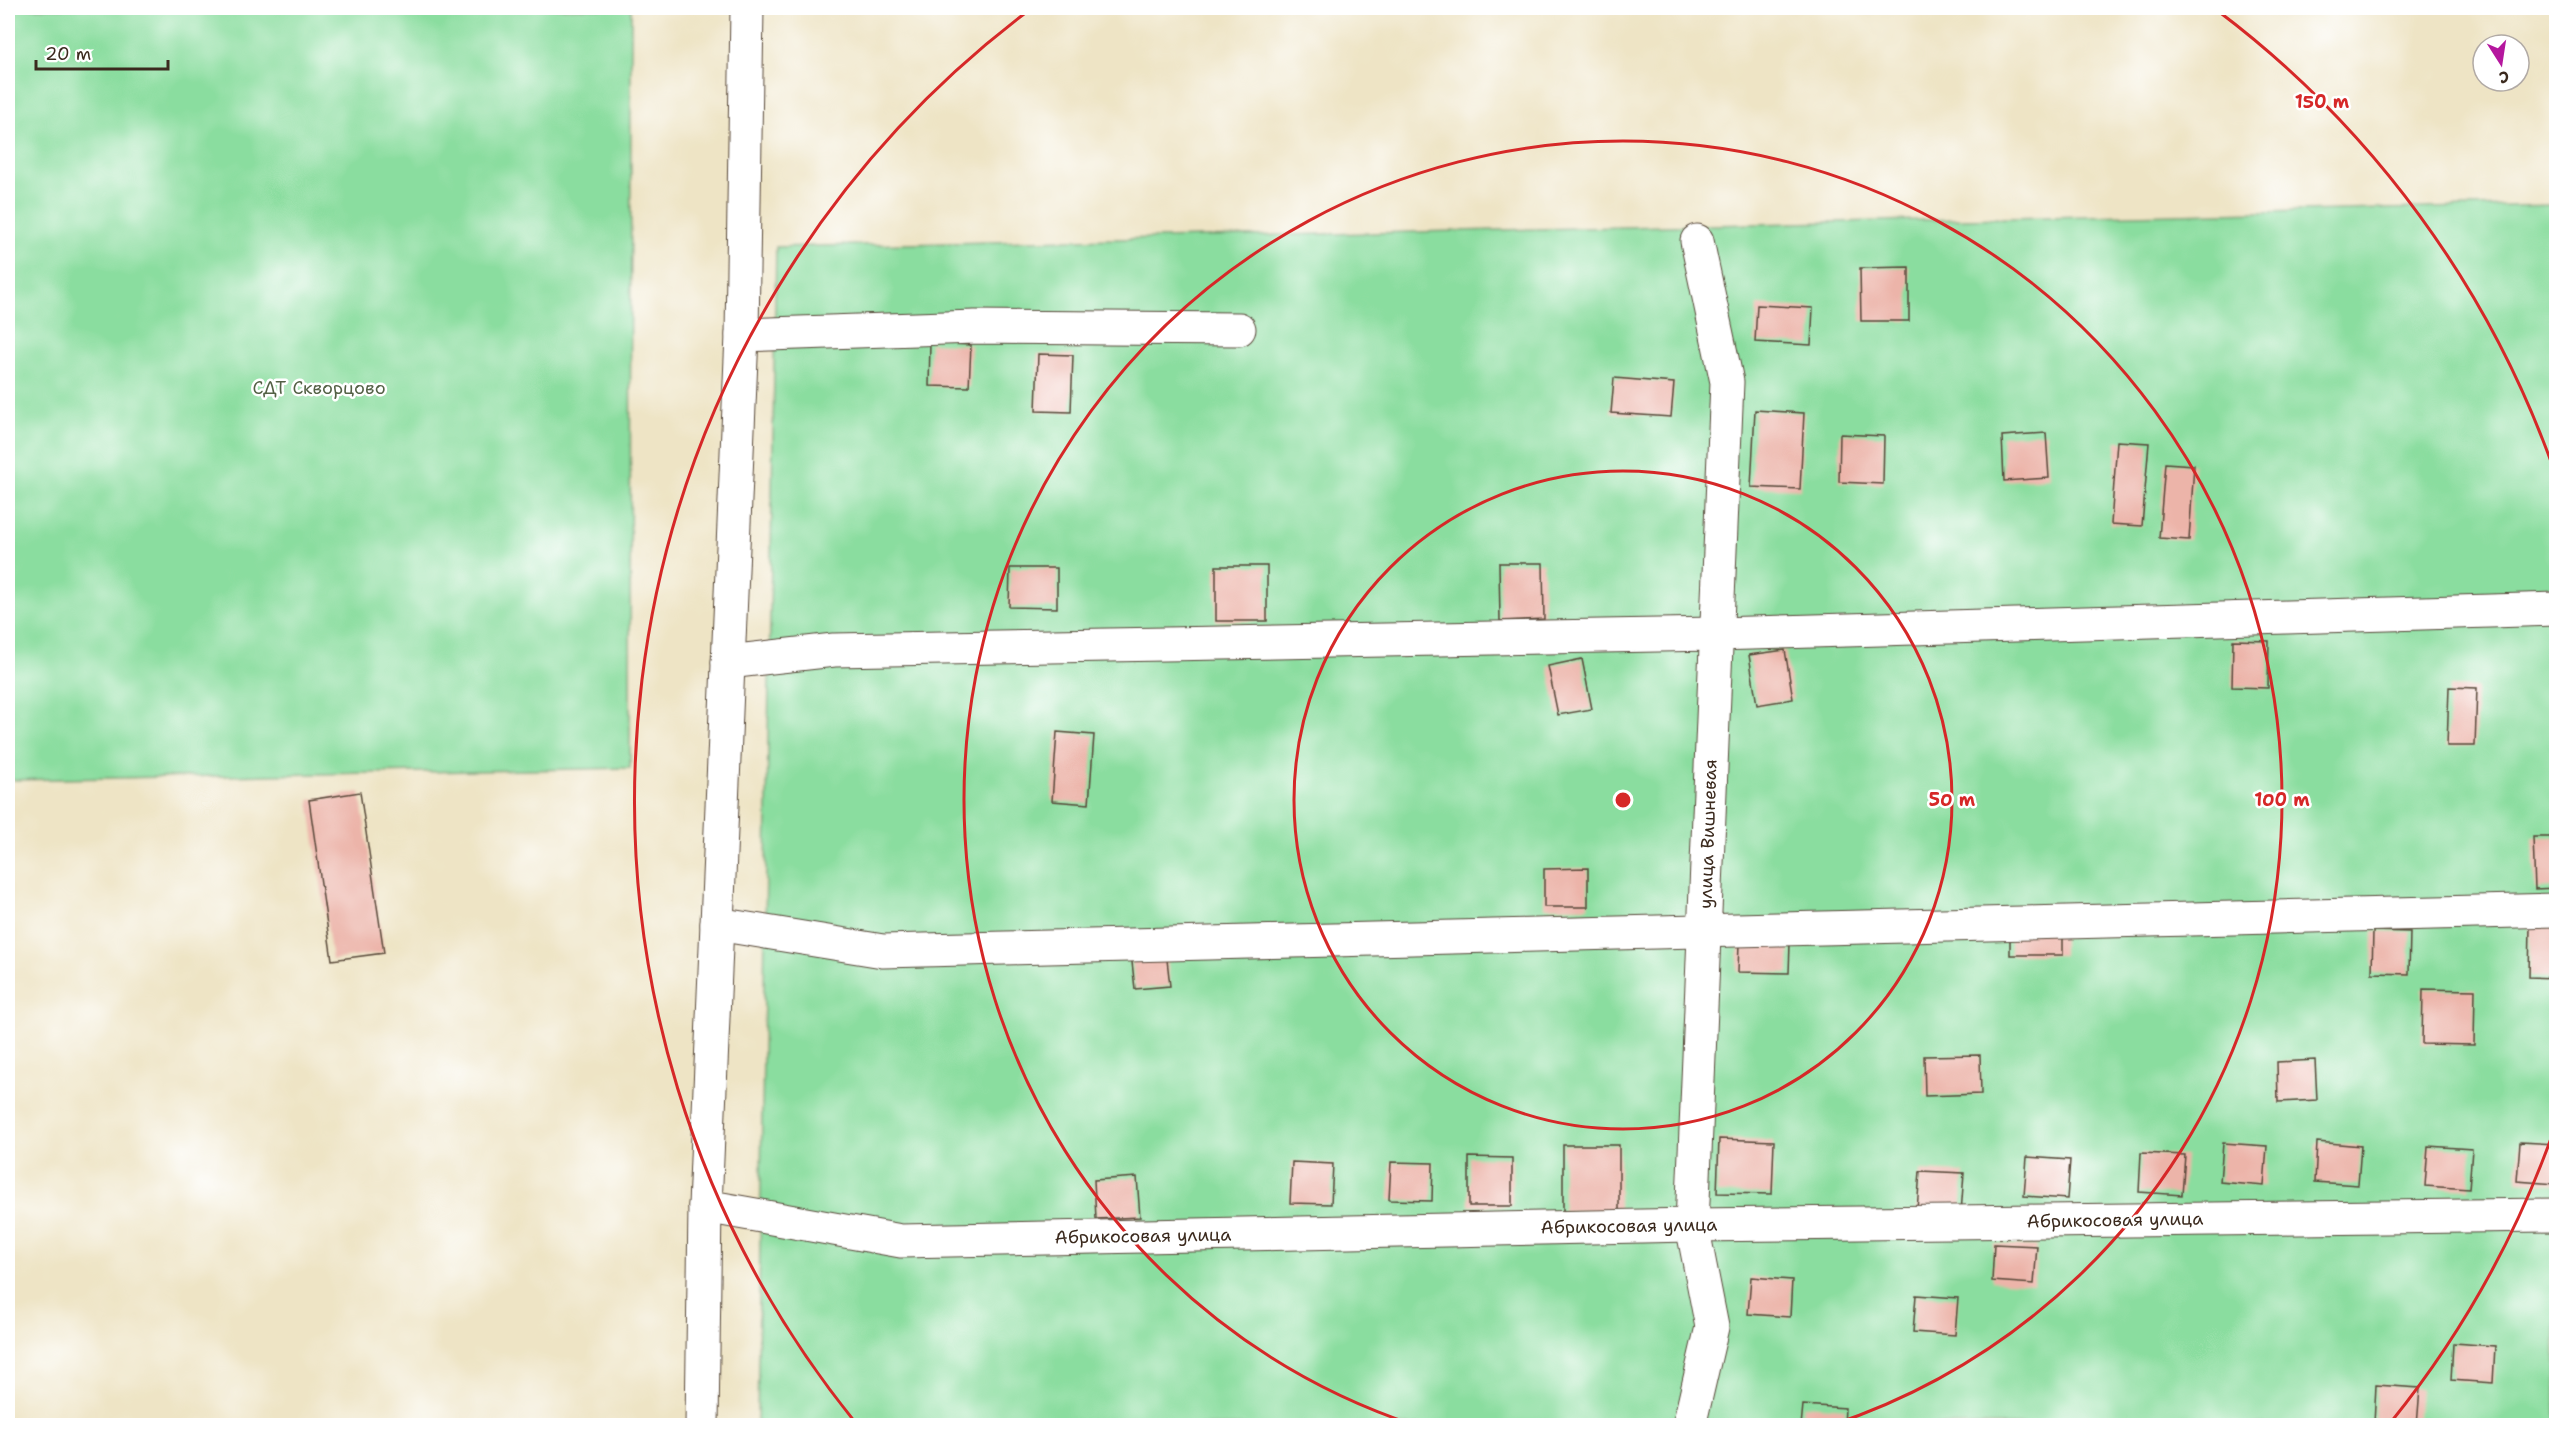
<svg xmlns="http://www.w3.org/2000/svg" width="2564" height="1433" font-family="'Shantell Sans',sans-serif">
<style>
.green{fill:#8add9f;stroke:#62845e;stroke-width:1.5}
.building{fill:#ecb4a9}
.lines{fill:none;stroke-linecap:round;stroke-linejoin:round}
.minor-casing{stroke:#564637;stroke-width:35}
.minor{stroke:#fff;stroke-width:33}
.ring{fill:none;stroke:#d62828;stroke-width:3}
.labels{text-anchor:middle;stroke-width:5;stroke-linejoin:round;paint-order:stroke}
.park-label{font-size:18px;fill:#536045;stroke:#fff}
.street-label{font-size:18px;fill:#3b2a1e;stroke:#fff}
.centre{fill:#d62828;stroke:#fff;stroke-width:3}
.ring-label{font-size:18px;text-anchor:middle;font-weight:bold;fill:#d62828;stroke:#fff;stroke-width:5;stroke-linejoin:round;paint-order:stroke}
</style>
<rect width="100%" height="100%" fill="#fff"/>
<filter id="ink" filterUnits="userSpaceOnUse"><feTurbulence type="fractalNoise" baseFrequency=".0167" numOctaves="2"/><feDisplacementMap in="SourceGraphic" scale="12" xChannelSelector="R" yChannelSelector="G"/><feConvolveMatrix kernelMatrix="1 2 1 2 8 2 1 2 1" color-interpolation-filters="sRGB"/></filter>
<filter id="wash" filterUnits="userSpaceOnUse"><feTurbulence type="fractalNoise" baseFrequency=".008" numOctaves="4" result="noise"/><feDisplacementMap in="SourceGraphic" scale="24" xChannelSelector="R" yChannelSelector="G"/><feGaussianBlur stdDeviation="1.35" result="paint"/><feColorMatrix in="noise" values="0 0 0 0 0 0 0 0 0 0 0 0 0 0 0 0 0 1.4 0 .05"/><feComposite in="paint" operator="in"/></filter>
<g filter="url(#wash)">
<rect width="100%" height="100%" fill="#eee4c5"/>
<g class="green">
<path d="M8,8h623l-1,760 -622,12z"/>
<path d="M2556,205v1220l-1799,1 19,-1179z"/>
</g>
<g id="blocks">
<g class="building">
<path d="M1909,267v54h-48l-1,-53z"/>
<path d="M1757,305l56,3 -2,37 -56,-3z"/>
<path d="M930,343l41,2 -2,42 -40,-1z"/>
<path d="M1038,354l35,1 -2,57 -35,-1z"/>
<path d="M1614,378l60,5 -3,34 -60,-4z"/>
<path d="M1755,410l49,3 -4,76 -49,-2z"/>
<path d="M2046,433l3,45 -45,3 -2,-45z"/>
<path d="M1840,434l44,2 -1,48 -44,-2z"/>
<path d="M2117,441l32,2 -7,83 -31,-2z"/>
<path d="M2165,463l29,2 -5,75 -30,-2z"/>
<path d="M1499,563h44l1,56 -44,2z"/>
<rect x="1216" y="566" width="51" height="55"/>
<path d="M1010,568h47v40l-48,-1z"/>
<path d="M2233,640l36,1 -1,47 -36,-1z"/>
<path d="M1785,650l8,49 -36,6 -8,-50z"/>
<path d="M1582,659l10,50 -34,6 -10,-49z"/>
<path d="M2449,687l28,1 -2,58h-28z"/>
<path d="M1057,732l37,3 -5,69 -37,-3z"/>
<path d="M360,792l24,161 -52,7 -23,-160z"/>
<path d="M2533,837h23v51l-21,1z"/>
<path d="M1588,868v39h-44v-38z"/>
<path d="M2530,925l26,1v52l-27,-1z"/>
<rect x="2010" y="928" width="53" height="27"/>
<path d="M2373,931l37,1 -1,42 -37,-1z"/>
<path d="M1739,943l51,1 -1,29 -51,-1z"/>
<path d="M1166,951l4,35 -35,3 -4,-36z"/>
<path d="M2423,989l52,1 -1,55 -52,-1z"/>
<path d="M1980,1055l1,39 -56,2 -1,-40z"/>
<path d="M2315,1060l2,40 -39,2 -1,-40z"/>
<path d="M1719,1139l55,2 -2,53 -55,-1z"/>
<path d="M2317,1142l44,4 -3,39 -43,-3z"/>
<path d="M2520,1142l36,2v40l-39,-3z"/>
<path d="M2223,1143l44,3 -3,40 -44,-4z"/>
<rect x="1563" y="1145" width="56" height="66"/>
<path d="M2428,1146l44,3 -3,40 -44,-3z"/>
<path d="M2141,1153l44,2 -3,40 -43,-3z"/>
<path d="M1469,1157l43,1v48h-43z"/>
<path d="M2027,1157l43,3 -3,39 -43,-3z"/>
<path d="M1292,1162l41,2 -2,40 -41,-1z"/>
<path d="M1391,1162l42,1 -1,38 -43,-1z"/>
<path d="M1920,1171l44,2 -3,40 -44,-3z"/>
<path d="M1137,1177l3,40 -44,2 -2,-39z"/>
<path d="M1994,1244l43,2 -3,38 -42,-3z"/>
<path d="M1751,1277l41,3 -2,37 -42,-3z"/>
<path d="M1916,1295l42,3 -3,37 -42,-3z"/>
<path d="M2453,1343l42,3 -2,37 -42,-3z"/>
<path d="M2376,1385l44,3 -3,38 -43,-2z"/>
<path d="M1803,1405l42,3 -1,18h-43z"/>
</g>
</g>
</g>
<g filter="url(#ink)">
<use href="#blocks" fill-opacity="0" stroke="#564637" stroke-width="1.5"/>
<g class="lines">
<g class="minor-casing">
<g id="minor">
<path d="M742,335l233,-8 264,2"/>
<path d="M728,662l106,-12 882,-16 840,-25"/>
<path d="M717,924l166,27 1673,-41"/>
<path d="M705,1206l196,35 791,-16 864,-10"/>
<path d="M702,1426l3,-220 37,-871 5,-327"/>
<path d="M1689,1426l23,-99 -20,-102 35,-843 -30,-141"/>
</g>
</g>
<use href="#minor" class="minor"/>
</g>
</g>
<g class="ring">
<circle cx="1623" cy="800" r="329"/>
<path d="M1414 1425A659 659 0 1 1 1832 1425"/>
<path d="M2554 1130A988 988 0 0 1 2391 1422M855 1422A988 988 0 0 1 1028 11M2218 11A988 988 0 0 1 2554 470"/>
</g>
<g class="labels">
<g class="park-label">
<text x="319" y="394">СДТ Скворцово</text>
</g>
<g class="street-label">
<text transform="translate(1708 834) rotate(-88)" y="6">улица Вишневая</text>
<text transform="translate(2115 1220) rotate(-1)" y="6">Абрикосовая улица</text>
<text transform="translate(1629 1226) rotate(-1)" y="6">Абрикосовая улица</text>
<text transform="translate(1143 1236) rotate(-1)" y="6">Абрикосовая улица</text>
</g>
</g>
<circle cx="1623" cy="800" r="9" class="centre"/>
<g class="ring-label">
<text x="2322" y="108">150 m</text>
<text x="1952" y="806">50 m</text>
<text x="2282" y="806">100 m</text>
</g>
<rect width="2564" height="1433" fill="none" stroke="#fff" stroke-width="30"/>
<g transform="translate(2501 63) rotate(168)"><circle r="28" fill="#ffffff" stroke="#b1aaa5" stroke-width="1.5"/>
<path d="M0-4.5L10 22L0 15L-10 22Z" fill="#b5179e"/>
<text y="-9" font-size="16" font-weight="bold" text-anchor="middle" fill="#3b2a1e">С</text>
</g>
<path d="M36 60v9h132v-9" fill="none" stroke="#3b2a1e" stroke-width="3"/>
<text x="45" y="60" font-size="18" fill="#3b2a1e" stroke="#ffffff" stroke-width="4.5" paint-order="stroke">20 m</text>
</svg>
